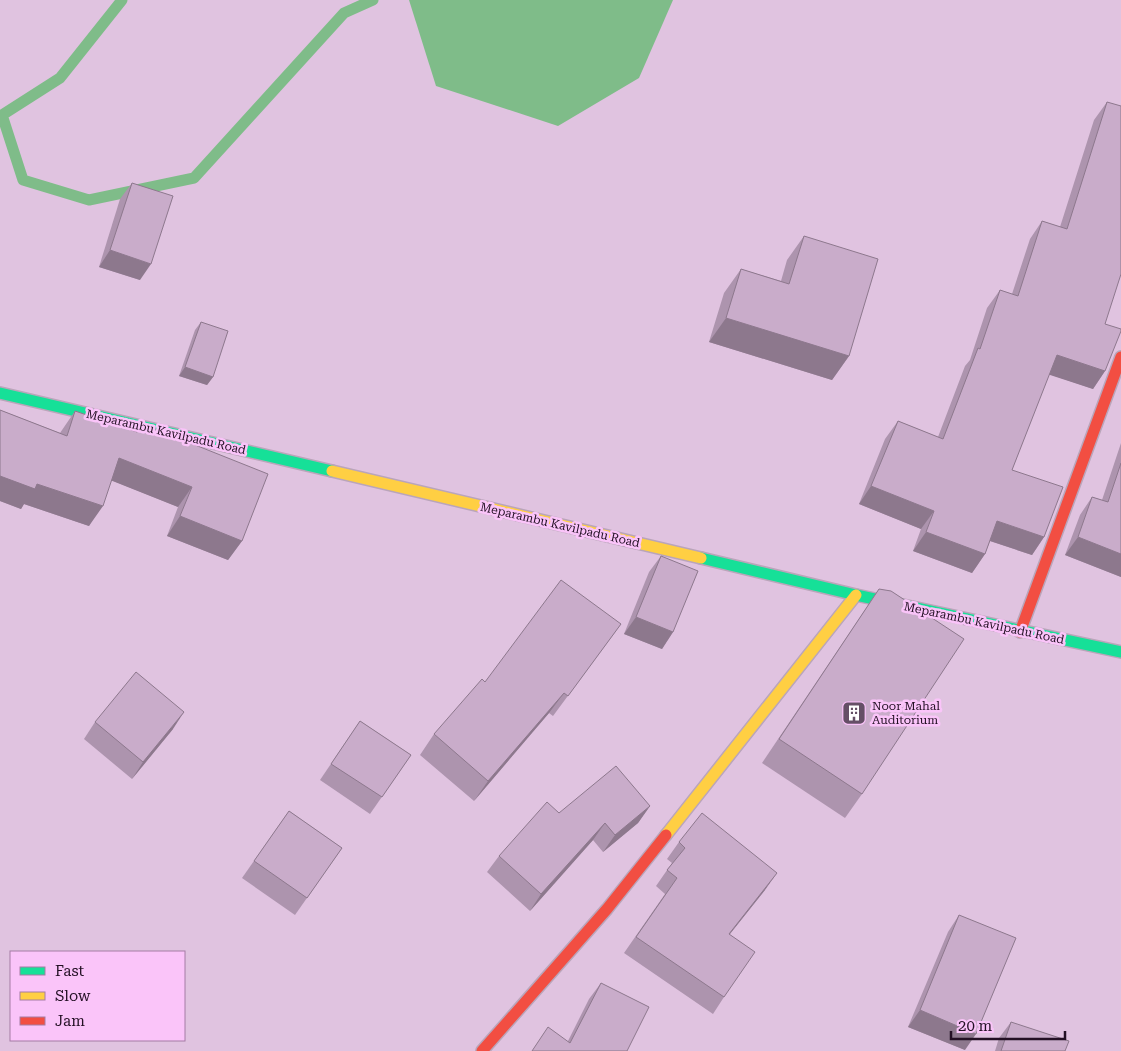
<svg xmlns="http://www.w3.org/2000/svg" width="1121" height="1051" font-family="'Roboto Serif',serif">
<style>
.water{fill:#7fbc89}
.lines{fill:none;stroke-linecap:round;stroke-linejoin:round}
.stream{stroke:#7fbc89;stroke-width:11}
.fast-casing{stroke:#baa5ba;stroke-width:14}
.slow-casing{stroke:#baa5ba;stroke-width:14}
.jam-casing{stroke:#baa5ba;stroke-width:14}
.fast{stroke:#16e098;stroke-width:11}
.slow{stroke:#ffcf43;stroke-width:11}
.jam{stroke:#f24e42;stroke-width:11}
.wall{fill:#ad94ae}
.shaded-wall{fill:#8d788d}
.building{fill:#c9acca;stroke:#8d788d}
.labels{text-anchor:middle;stroke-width:5;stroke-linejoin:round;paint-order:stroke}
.street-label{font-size:12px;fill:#231024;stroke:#fac4f9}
.poi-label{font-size:12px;fill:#231024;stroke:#fac4f9;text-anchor:start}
</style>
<rect width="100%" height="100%" fill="#e0c3e0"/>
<path class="water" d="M409,0h264l-34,78 -81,48 -122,-40z"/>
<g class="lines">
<path class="stream" d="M122,0l-62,78 -58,37 21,65 66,20 105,-22 150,-165 29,-13"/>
<g class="fast-casing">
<g id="fast">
<path d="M0,393l332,78"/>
<path d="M701,558l155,37 265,57"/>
</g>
</g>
<g class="slow-casing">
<g id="slow">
<path d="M332,471l369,87"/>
<path d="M666,835l190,-240"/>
</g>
</g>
<g class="jam-casing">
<g id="jam">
<path d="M1020,632l101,-275"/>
<path d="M482,1051l125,-142 59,-74"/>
</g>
</g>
<use href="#fast" class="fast"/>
<use href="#slow" class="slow"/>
<use href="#jam" class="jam"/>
</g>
<g class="wall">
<path d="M1107,102l-2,222v47l-12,18 -44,-15 -37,96 32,67 -12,18 -42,-14 -5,13 -13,19 -59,-22 8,-22 -62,-25 26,-65 13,-18 40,16 27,-71 5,-6 17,-52 13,-18 12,4 18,-55 12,-18 18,6 34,-107z"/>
<path d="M132,183l8,97 -41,-13 21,-68z"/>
<path d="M804,236l45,120 -17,24 -123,-38 15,-49 17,-24 40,12 6,-21z"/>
<path d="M201,322l12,55 -6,8 -28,-9 16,-46z"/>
<path d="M0,410l60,23 15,-22 60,20 5,-8 102,118 -14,19 -61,-24 11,-29 -67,-27 -22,46 -65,-22 -3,5 -21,-8z"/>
<path d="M1121,443v134l-56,-22 15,-40 12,-18 10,3z"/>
<path d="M661,556l12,76 -11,17 -38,-15 25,-62z"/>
<path d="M879,589l-17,205 -17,24 -83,-55z"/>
<path d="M621,624l-68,92 -4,-3 -75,88 -54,-46 14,-21 51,-52z"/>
<path d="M360,721l51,34 -41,59 -50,-34z"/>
<path d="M95,722l78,7 -41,50 -48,-40z"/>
<path d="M650,806l-12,17 -35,29 -10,-12 -63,71 -43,-39 12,-16 60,-43z"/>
<path d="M289,811l53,37 -47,67 -53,-37z"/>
<path d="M679,842l86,48 -35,44 -6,63 -11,17 -89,-61 41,-59 -9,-8 16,-23 -5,-4z"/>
<path d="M959,915l6,135 -57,-23 40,-95z"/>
<path d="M601,983l26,68h-95l36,-10 21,-42z"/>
<path d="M1011,1022l54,29h-70l4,-13z"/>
</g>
<g class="shaded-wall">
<path d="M110,250l41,14 -11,16 -41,-13z"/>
<path d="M726,318l123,38 -17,24 -123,-38z"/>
<path d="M1057,355l48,16 -12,18 -49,-16z"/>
<path d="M185,367l28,10 -6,8 -28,-9z"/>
<path d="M119,458l73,29 -14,20 -73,-29z"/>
<path d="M0,476l37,8 66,22 -14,20 -65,-22 -3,5 -21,-8z"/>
<path d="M871,486l63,25 -13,18 -62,-25z"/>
<path d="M180,516l62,25 -14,19 -61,-24z"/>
<path d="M997,521l47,16 -12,18 -48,-16z"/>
<path d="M926,532l59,22 -13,19 -59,-22z"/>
<path d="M1078,537l43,17v23l-56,-22z"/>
<path d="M636,617l37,15 -11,17 -38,-15z"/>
<path d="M564,693l-15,20 -75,88 14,-20z"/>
<path d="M184,712l-11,17 -41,50 11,-17z"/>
<path d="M650,806l-12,17 -35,29 12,-17z"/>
<path d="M605,823l-12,17 -63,71 11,-17z"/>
<path d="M777,873l-12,17 -48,60 12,-16z"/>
<path d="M920,1010l56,24 -11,16 -57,-23z"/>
</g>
<g class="building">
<path d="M1107,102l14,4v168l-16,50 16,5v2l-16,40 -48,-16 -45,115 51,17 -19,50 -47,-16 -12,33 -59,-22 8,-21 -63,-25 27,-65 45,18 35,-91 2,1 20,-59 18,6 24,-75 25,8z"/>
<path d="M132,183l41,13 -22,68 -41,-14z"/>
<path d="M804,236l74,23 -29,97 -123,-38 15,-49 48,15z"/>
<path d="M201,322l27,9 -15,46 -28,-10z"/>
<path d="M0,410l67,26 8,-25 62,21 3,-9 128,51 -26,67 -62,-25 12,-29 -73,-29 -16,48 -66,-22 -2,5 -35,-13z"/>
<path d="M1121,463v91l-43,-17 14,-40 16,5z"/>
<path d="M661,556l37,15 -25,61 -37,-15z"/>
<path d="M561,580l60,44 -53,72 -4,-3 -76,88 -54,-47 48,-55 3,3z"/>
<path d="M879,589l12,2 73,48 -102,155 -83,-55z"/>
<path d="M136,672l48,40 -41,50 -48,-40z"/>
<path d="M360,721l51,34 -29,42 -51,-33z"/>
<path d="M616,766l34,40 -35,29 -10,-12 -64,71 -42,-38 48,-54 12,11z"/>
<path d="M289,811l53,37 -35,50 -53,-37z"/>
<path d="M702,813l75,60 -48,61 26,18 -31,45 -88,-60 41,-59 -10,-8 18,-22 -6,-6z"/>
<path d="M959,915l57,23 -40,96 -56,-24z"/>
<path d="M601,983l48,24 -22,44h-95l16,-24 22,16z"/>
<path d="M1011,1022l58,19 -4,10h-64z"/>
</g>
<defs>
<g id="building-square" transform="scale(1.25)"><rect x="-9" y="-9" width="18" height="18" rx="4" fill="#654f66" stroke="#fac4f9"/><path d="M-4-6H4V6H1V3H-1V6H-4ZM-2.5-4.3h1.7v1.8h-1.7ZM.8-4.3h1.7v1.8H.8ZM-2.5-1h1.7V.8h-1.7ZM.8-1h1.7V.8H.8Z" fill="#fff"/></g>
</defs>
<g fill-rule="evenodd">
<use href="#building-square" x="854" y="713"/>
</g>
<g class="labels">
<g class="street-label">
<text transform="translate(166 432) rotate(13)" y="4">Meparambu Kavilpadu Road</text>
<text transform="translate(560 525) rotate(13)" y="4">Meparambu Kavilpadu Road</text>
<text transform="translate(984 623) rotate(12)" y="4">Meparambu Kavilpadu Road</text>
</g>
<g class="poi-label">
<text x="872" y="710">Noor Mahal<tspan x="872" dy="14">Auditorium</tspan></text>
</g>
</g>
<rect x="10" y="951" width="175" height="90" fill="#fac4f9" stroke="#a47ca4"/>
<rect x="20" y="967" width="25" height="8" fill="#16e098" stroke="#a47ca4"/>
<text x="55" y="976" font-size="15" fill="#231024">Fast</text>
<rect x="20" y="992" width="25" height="8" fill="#ffcf43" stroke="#a47ca4"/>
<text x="55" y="1001" font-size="15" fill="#231024">Slow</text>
<rect x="20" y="1017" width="25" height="8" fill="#f24e42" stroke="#a47ca4"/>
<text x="55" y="1026" font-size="15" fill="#231024">Jam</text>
<path d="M951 1031v8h114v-8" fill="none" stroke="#231024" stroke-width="2.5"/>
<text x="958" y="1031" font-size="15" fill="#231024" stroke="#fac4f9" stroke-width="4" paint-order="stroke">20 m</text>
</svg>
